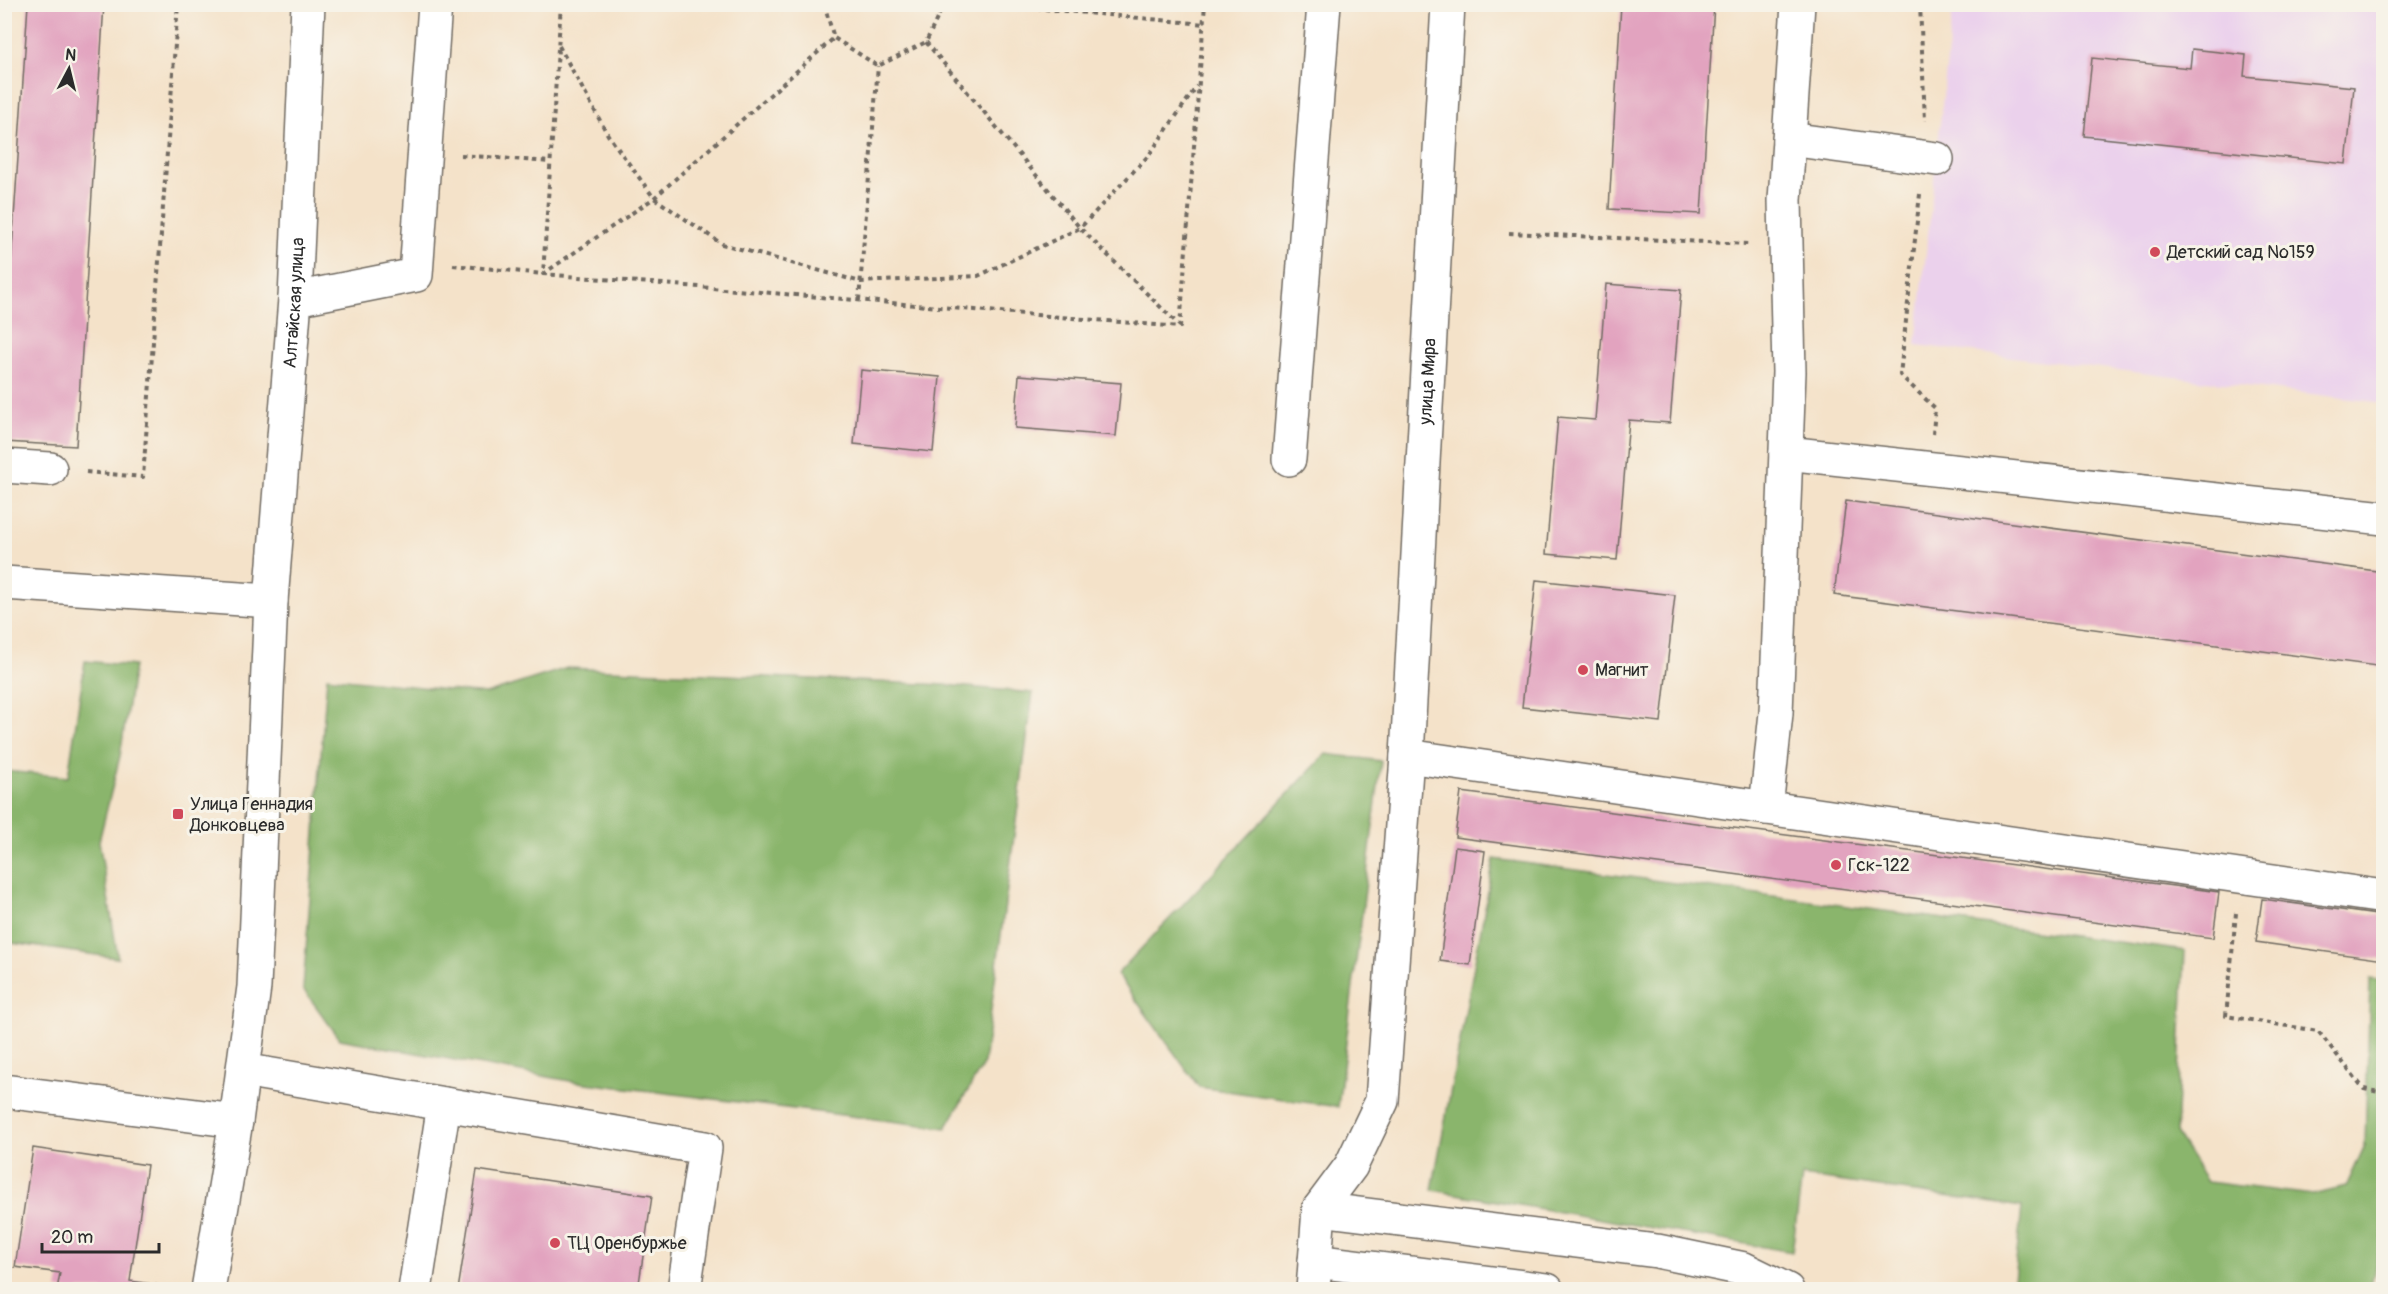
<svg xmlns="http://www.w3.org/2000/svg" width="2388" height="1294" font-family="Pangolin,sans-serif">
<style>
.built{fill:#ebd1ec}
.forest{fill:#8ab56c;stroke:#5a704c;stroke-width:1.5}
.building{fill:#e2a3bf}
.lines{fill:none;stroke-linecap:round;stroke-linejoin:round}
.minor-casing{stroke:#716b62;stroke-width:36}
.path{stroke:#716b62;stroke-width:4;stroke-dasharray:4.5 4.5;stroke-linecap:butt}
.minor{stroke:#fff;stroke-width:33}
.poi-dot{fill:#d1495b;stroke:#f7f3e8;stroke-width:2}
.labels{text-anchor:middle;stroke-width:6;stroke-linejoin:round;paint-order:stroke}
.poi-label{font-size:18px;fill:#2b2b2b;stroke:#f7f3e8;text-anchor:start}
.street-label{font-size:18px;fill:#2b2b2b;stroke:#f7f3e8}
</style>
<rect width="100%" height="100%" fill="#f7f3e8"/>
<filter id="ink" filterUnits="userSpaceOnUse"><feTurbulence type="fractalNoise" baseFrequency=".0167" numOctaves="2"/><feDisplacementMap in="SourceGraphic" scale="12" xChannelSelector="R" yChannelSelector="G"/><feConvolveMatrix kernelMatrix="1 2 1 2 8 2 1 2 1" color-interpolation-filters="sRGB"/></filter>
<filter id="wash" filterUnits="userSpaceOnUse"><feTurbulence type="fractalNoise" baseFrequency=".008" numOctaves="4" result="noise"/><feDisplacementMap in="SourceGraphic" scale="24" xChannelSelector="R" yChannelSelector="G"/><feGaussianBlur stdDeviation="1.35" result="paint"/><feColorMatrix in="noise" values="0 0 0 0 0 0 0 0 0 0 0 0 0 0 0 0 0 1.4 0 .05"/><feComposite in="paint" operator="in"/></filter>
<g filter="url(#wash)">
<rect width="100%" height="100%" fill="#f4e2c9"/>
<path class="built" d="M2316,4l67,8v391l-467,-58 37,-340z"/>
<g class="forest">
<path d="M85,661l49,5 -14,90 -21,85 19,117 -113,-16v-171l63,6z"/>
<path d="M567,668l379,17 87,8 -49,370 -38,65 -376,-47 -230,-42 -37,-50 24,-312 159,17z"/>
<path d="M1326,754l55,7 -43,346 -139,-20 -82,-113z"/>
<path d="M1494,859l691,92 -9,182 31,49 106,13 33,-8 19,-42 5,-166 13,2 1,250 -14,58h-357l9,-82 -220,-31 -10,76 -360,-62z"/>
</g>
<g id="blocks">
<g class="building">
<path d="M28,4h76l-28,442 -72,-4v-70z"/>
<path d="M1621,4h93l-13,210 -92,-5z"/>
<path d="M2192,49l54,6 -2,21 110,11 -8,77 -262,-28 8,-78 98,10z"/>
<path d="M1606,284l75,6 -11,133 -41,-3 -12,140 -71,-6 12,-137 37,3z"/>
<path d="M861,370l79,7 -7,75 -79,-8z"/>
<path d="M1019,375l102,8 -5,53 -101,-8z"/>
<path d="M1846,501l538,71v95l-550,-72z"/>
<path d="M1536,580l139,15 -14,127 -139,-15z"/>
<path d="M1461,792l758,100 -6,46 -758,-101z"/>
<path d="M1455,847l30,4 -15,114 -30,-4z"/>
<path d="M2262,899l122,17v44l-128,-18z"/>
<path d="M33,1148l114,17 -17,116 29,4 -1,5h-101l3,-17 -45,-6z"/>
<path d="M477,1170l175,26 -14,94h-180z"/>
</g>
</g>
</g>
<g filter="url(#ink)">
<use href="#blocks" fill-opacity="0" stroke="#716b62" stroke-width="1.5"/>
<g class="lines">
<g class="minor-casing">
<g id="minor">
<path d="M1789,139l148,20"/>
<path d="M295,299l121,-24 19,-271"/>
<path d="M1786,453l598,65"/>
<path d="M1289,459l35,-455"/>
<path d="M4,466l46,3"/>
<path d="M4,583l267,18"/>
<path d="M1407,756l977,141"/>
<path d="M1766,808l10,-95 13,-341 -4,-172 13,-196"/>
<path d="M243,1070l462,78 -21,142"/>
<path d="M4,1091l232,30"/>
<path d="M1319,1209l338,42 87,18 43,21"/>
<path d="M1315,1261l232,29"/>
<path id="s1" d="M208,1290l28,-169 18,-134 17,-386 24,-302 13,-295"/>
<path d="M415,1290l29,-186"/>
<path id="s2" d="M1313,1290l6,-81 32,-43 31,-65 25,-345 41,-752"/>
</g>
</g>
<g class="path">
<path d="M561,4l-18,270 637,53 25,-323"/>
<path d="M824,4l10,34 44,28 48,-24 18,-38"/>
<path d="M991,4l213,20"/>
<path d="M1920,4l5,117"/>
<path d="M926,42l154,186 100,98"/>
<path d="M559,46l49,89 46,63 68,46 139,38 117,-6 102,-48 69,-73 48,-69"/>
<path d="M461,155l89,7"/>
<path d="M1920,194l-20,181 35,33 -2,26"/>
<path d="M1509,233l240,11"/>
<path d="M453,265l90,9 111,-76 180,-160"/>
<path d="M859,300l19,-234"/>
<path d="M86,472l57,5 35,-473"/>
<path d="M2236,913l-10,103 92,15 46,58 20,4"/>
</g>
<use href="#minor" class="minor"/>
</g>
</g>
<g class="poi-dot">
<circle cx="2155" cy="252" r="6"/>
<circle cx="1583" cy="670" r="6"/>
<rect x="172" y="808" width="12" height="12" rx="3"/>
<circle cx="1836" cy="865" r="6"/>
<circle cx="555" cy="1243" r="6"/>
</g>
<g class="labels">
<g class="poi-label">
<text x="2167" y="258">Детский сад №159</text>
<text x="1595" y="676">Магнит</text>
<text x="190" y="810">Улица Геннадия<tspan x="190" dy="21">Донковцева</tspan></text>
<text x="1848" y="871">Гск-122</text>
<text x="567" y="1249">ТЦ Оренбуржье</text>
</g>
<g class="street-label">
<text dy="6" stroke="none"><textPath href="#s1" startOffset="992">Алтайская улица</textPath></text>
<text dy="6" stroke="none"><textPath href="#s2" startOffset="928">улица Мира</textPath></text>
</g>
</g>
<rect width="2388" height="1294" fill="none" stroke="#f7f3e8" stroke-width="24"/>
<g transform="translate(69 69) rotate(7)" stroke="#f7f3e8" stroke-width="4.5" paint-order="stroke">
<path d="M0-4.5L10 22L0 15L-10 22Z" fill="#2b2b2b"/>
<text y="-9" font-size="16" font-weight="bold" text-anchor="middle" fill="#2b2b2b">N</text>
</g>
<path d="M42 1243v9h117v-9" fill="none" stroke="#2b2b2b" stroke-width="3"/>
<text x="51" y="1243" font-size="18" fill="#2b2b2b" stroke="#f7f3e8" stroke-width="4.5" paint-order="stroke">20 m</text>
</svg>
